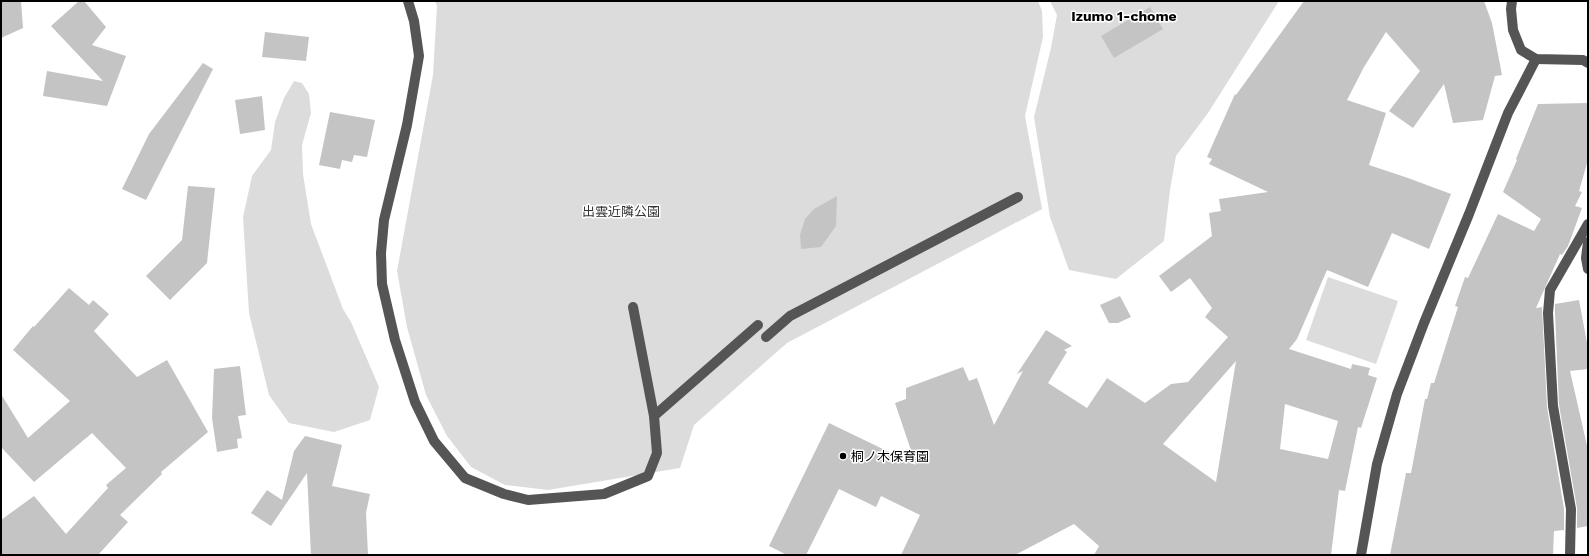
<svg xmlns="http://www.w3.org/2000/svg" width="1589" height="556" font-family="'Work Sans','Noto Sans JP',sans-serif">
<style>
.green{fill:#dcdcdc}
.building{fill:#c4c4c4;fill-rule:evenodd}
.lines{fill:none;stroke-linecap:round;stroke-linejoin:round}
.minor{stroke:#555;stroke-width:10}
.poi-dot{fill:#000;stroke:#fff;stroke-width:1.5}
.labels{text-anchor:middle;stroke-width:3;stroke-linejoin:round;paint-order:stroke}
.park-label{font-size:13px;fill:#333;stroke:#fff}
.poi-label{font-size:13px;fill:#000;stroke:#fff;text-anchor:start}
.neighbourhood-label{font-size:14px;font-weight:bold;fill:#000;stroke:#fff}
</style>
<rect width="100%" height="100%" fill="#fff"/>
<g class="green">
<path d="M435,1h603l4,10 1,26 -18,79 17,93 -255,134 -93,82 -14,43 -132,22 -43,-5 -34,-18 -24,-31 -21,-41 -19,-68 -10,-56 36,-196 4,-69z"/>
<path d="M1050,1h229l-71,112 -32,43 -6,34 -6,51 -48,38 -47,-9 -19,-53 -16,-100 17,-69 6,-33z"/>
<path d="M294,81l8,2 7,11 2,19 -9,32 1,29 8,50 32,85 8,13 28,65 -9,33 -36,12 -45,-9 -20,-28 -20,-82 -6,-96 9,-41 19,-26 4,-28 9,-24z"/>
<path d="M1328,277l70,24 -22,63 -70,-24z"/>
</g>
<g class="building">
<path d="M1,1h20l2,27 -22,10z"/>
<path d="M79,1h5l22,26 -14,18 34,11 -19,50 -64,-10 4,-25 56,10 -52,-55z"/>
<path d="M1304,1h180l8,22 10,52 -7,1 -12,44 -30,3 -9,-39 -31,44 -24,-17 31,-40 -34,-39 -22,35 -17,33 39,13 -17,52 39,13 43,16 -22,55 -37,-16 -24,54 -41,-17 -30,69 -8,10 62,20 1,-5 18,4 -2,7 9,3 -16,50 -3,-1 -13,64 -6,-1 -8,65h-237l5,-9 -25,-22 -59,31h-114l19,-40 -39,-19 -5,11 -37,-18 -33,66h-19l-18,-9 60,-123 87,42 -21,-62 11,-4v-11l57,-21 6,14 8,-3 17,47 29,-54 -6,3 29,-44 26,16 -8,4 3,2 -19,31 39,25 20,-30 38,25 26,-19 17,-2 40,-45 -23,-20 7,-9 -22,-30 -19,14 -12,-16 53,-40 -3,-23 12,-2 -2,-12 49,-7 -59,-28 3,-5 -5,-2 28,-63 1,1zM1236,361l-20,121 -53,-38zM1285,404l53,17 -10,38 -48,-10z"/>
<path d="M1150,7l13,22 -49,29 -13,-22z"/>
<path d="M265,32l44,5 -3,24 -44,-4z"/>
<path d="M203,63l10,6 -67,131 -24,-11 27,-55z"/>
<path d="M262,96l3,34 -25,4 -5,-34z"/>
<path d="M1588,103v57l-9,31 3,1 -7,14 7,2 -14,38 -6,9 -2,-1 -24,54 6,-1 5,100 17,102v21l-10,1 -1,24h-163l16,-82h5l14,-74h2l4,-16h3l24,-76 -3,-1 10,-29 3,1 30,-64 36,17 7,-12 -38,-27 14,-32 -1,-1 22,-55z"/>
<path d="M330,112l45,8 -8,37 -13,-2 -2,7 -10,-2 -2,9 -21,-4z"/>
<path d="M188,186l27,2 -8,75 -37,37 -24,-24 36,-36z"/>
<path d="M837,196l-1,30 -15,21 -20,2 -1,-14 5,-16 9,-10z"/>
<path d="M69,288l20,17 4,-5 16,14 -15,17 43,46 30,-17 41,72 -47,40 1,2 -42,41 8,7 -30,33h-97v-35l33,-24 32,38 42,-46 -2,-3 20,-17 -34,-35 -58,49 -33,-35v-53l27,44 42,-37 -57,-51 20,-24 1,1z"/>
<path d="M1120,296l11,21 -13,6h-9l-9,-18z"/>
<path d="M1579,300l9,48v21l-18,2 18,79v76l-11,2v-20l-18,-103 -4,-92v-9z"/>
<path d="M240,366l6,49 -8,1 4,22 -5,1 1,9 -21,4 -5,-34 2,-49z"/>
<path d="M305,436l37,9 -10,41 38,8 -4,19 2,42h-57l-4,-82 -36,53 -20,-13 16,-23 15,10 12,-49z"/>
</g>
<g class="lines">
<g class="minor">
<path d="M408,1l6,20 5,35 -12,69 -23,95 -3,33 1,31 13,56 20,62 19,39 31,37 39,16 24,6 76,-6 44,-18 9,-23 -3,-37 104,-91"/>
<path d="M1512,1l-1,8 2,21 8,20 15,9 47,1 5,3"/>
<path d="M1588,242l-2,16 2,11"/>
<path d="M633,307l21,109"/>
<path d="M766,337l24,-21 228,-119"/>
<path d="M1361,555l16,-91 20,-70 27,-71 45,-109 39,-101 28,-54"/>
<path d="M1570,555l1,-46 -18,-103 -5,-93 2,-23 38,-66"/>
</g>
</g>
<circle class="poi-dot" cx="843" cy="456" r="4"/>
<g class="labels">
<g class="park-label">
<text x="621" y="216">出雲近隣公園</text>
</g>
<g class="poi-label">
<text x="851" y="461">桐ノ木保育園</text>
</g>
<g class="neighbourhood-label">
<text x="1124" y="21">Izumo 1-chome</text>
</g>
</g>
<rect width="1589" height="556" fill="none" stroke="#000000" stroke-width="4"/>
</svg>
